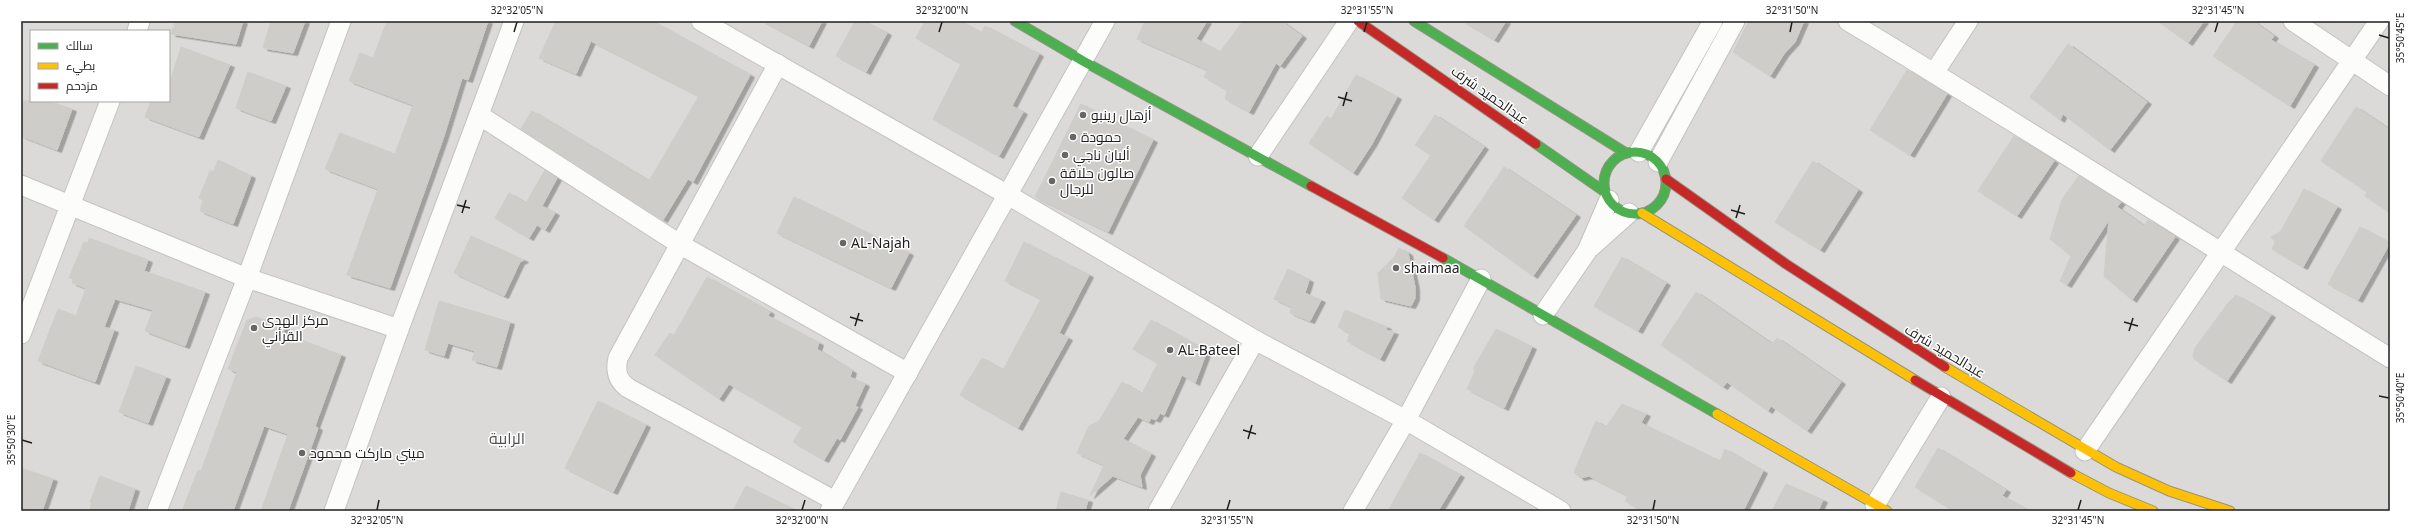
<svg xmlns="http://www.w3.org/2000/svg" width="2411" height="532" font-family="'Noto Sans',Cairo,sans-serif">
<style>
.residential{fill:#dbdad8;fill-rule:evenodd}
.building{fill:#cfcdca;stroke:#cfcdc8;filter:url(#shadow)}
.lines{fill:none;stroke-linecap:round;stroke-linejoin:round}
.street-casing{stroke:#c3c3c1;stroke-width:21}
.fast-casing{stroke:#919580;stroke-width:11}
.slow-casing{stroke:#919580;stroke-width:11}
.jam-casing{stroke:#919580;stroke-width:11}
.street{stroke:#fcfcfb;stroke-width:19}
.fast{stroke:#4caf50;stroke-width:9}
.slow{stroke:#ffc107;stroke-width:9}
.jam{stroke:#c62828;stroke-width:9}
.ticks{fill:none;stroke:#1e1e1e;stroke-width:1.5}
.poi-dot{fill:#666664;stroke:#fff;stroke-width:1.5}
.labels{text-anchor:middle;stroke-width:3;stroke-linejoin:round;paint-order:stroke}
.street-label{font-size:14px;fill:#1e1e1e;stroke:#fff}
.poi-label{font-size:14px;fill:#1e1e1e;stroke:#fff;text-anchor:start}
.quarter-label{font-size:16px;fill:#515151;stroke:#fff}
.neatline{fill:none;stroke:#1e1e1e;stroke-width:1.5}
.ticks-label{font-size:10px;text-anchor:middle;fill:#1e1e1e}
</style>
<defs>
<filter id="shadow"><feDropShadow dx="4.5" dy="2.5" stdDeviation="0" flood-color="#0004"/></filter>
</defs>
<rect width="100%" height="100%" fill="#ecebe7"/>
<path class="residential" d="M21,21h2369v490h-2369zM31,31h138v70h-138z"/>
<g class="building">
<path d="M176,21h67l-7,23 -65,-10z"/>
<path d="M271,21h34l-12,32 -30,-5z"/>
<path d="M387,21h101l-20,59 -6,-2 -19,61 -53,149 -43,-13 31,-86 -53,-20 15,-36 55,21 18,-49 -64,-24 11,-28 13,5z"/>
<path d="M556,21h96l98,54 -57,107 -5,-3 -25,41 -142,-91 11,-18 117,70 50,-85 -108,-55 -15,33 -37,-16z"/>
<path d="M762,21h60l-13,25z"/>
<path d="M855,21h9l23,12 -21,39 -30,-16z"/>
<path d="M925,21h35l21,12 4,-7 54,28 -27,52 11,6 -24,44 -66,-37 28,-55 -45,-26z"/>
<path d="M1145,21h62l-11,18 24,13 23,-31h38l21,15 -22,30 -4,-3 -27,49 -24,-13 2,-9 -23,-13 4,-7 -71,-31z"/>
<path d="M1462,21h44l-12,19z"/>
<path d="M1749,21h55l-9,21 -11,12 -14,22 -37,-24z"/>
<path d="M2158,21h46l-16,22z"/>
<path d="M2237,21h16l21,15 -3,4 43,25 -24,41 -77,-50z"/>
<path d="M2068,44l79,58 -37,48 -47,-36 -3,6 -30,-23z"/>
<path d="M181,47l49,18 -31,72 -54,-20 6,-16h18v-16z"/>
<path d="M1907,70l40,24 -37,61 -40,-25z"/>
<path d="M248,72l38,14 -15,35 -35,-13z"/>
<path d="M1356,75l41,22 -25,47 -19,29 -44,-30 18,-27 4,3z"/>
<path d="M21,101h27l24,8 -15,41 -36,-14z"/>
<path d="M1081,104l72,36 -45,92 -73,-35z"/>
<path d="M2356,107l34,23v83l-25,-17 2,-4 -46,-31z"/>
<path d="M1435,115l49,32 -50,73 -32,-22 29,-43 -16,-10z"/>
<path d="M2014,136l40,25 -37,55 -39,-25z"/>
<path d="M218,160l33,16 -18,48 -33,-13 3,-11 -4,-2 11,-27h4z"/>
<path d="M1813,161l45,29 -38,60 -45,-28z"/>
<path d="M1504,167l72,48 -43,61 -69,-50z"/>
<path d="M545,170l12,8 -15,28 13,7 -10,17 -8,-5 -8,13 -34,-20 14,-25 17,10z"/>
<path d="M2079,176l42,26 -4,5 27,19 4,-6 27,17 -43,63 -28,-24 5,-56 -42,65 -7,-4 11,-25 -21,-17 12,-40z"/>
<path d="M2304,189l33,18 -34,60 -31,-18 3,-7 -4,-5 10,-6z"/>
<path d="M794,197l115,56 -18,35 -114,-55z"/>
<path d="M2360,227l30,16 -32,57 -30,-16z"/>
<path d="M471,236l53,24 -4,2 -16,34 -50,-23z"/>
<path d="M89,238l59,22 -4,11 61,21 -20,54 -40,-15 8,-21 -38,-11 -11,28 10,3 -19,52 -57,-21 20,-52 18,7 10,-28 -14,-5 1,-4 -4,-1 15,-36 4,1z"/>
<path d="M1024,242l65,33 -30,58 9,5 -50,90 -58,-33 22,-37 21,12 38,-71 -36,-18z"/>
<path d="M1399,248l9,5 7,34v11l-4,8 -30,-7 -3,-26 16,-16z"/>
<path d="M1622,257l44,26 -28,48 -44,-25z"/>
<path d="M1288,269l21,11 -4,13 16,7 -11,21 -20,-8 2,-6 -18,-8z"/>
<path d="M707,277l63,35 -2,4 51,27 -2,6 35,22 -2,6 15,7 -10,22 3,1 -18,33 -3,-2 -13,22 -31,-18 9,-15 -73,-43 -10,15 -64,-44 15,-22 4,2z"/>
<path d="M1696,292l76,52 5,-6 64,44 -34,49 -36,-25 -3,5 -41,-29 -4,5 -62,-42z"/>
<path d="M2236,295l35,20 -44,66 -33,-22 -1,-4 2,-7 33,-45z"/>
<path d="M439,301l71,21 -13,45 -25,-7 3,-9 -27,-8 -4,13 -19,-6z"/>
<path d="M1345,310l42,17 -1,3 8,2 -14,27 -33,-18 3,-7 -12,-7z"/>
<path d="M256,317l29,9 -2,7 58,22 -26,71 3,2 -30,83h-27l27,-77 -24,-8 -31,85h-51l16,-41 3,1 36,-99 -9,-3 19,-49z"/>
<path d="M1151,320l56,31 -12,32 -13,-8 -18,40 -4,-2 -4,7 -5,-2 -2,4 -11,-5 -15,22 28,15 -11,21 2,12 -29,-11 -23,20 14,-31 -27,-12 12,-27 10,-5 23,-39 20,12 16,-31 -25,-14z"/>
<path d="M1496,329l36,18 -28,61 -37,-19 8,-18 -2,-2z"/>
<path d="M136,366l30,11 -18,46 -29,-11z"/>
<path d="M598,401l48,24 -33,67 -48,-24z"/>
<path d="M1622,404l24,10 -5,9 79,38 5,-12 38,22 -20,40h-101l-17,-10 3,-5 -39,-20 -9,2 -6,-6 22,-51 10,6z"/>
<path d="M1938,448l68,42 -4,6 28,15h-76l-39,-24z"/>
<path d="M1420,453l40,22 -22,36h-50z"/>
<path d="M21,468l32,11 -11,32h-21z"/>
<path d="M100,476l35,13 -7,22h-39l3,-8 -2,-1z"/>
<path d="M1786,484l37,16 -5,11h-46z"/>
<path d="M746,486l51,25h-64z"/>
<path d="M1061,492l27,8 -3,11h-29z"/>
</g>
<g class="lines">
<g class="street-casing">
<g id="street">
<path d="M701,21l307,174 247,145 151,80 155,91"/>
<path d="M1848,21c182,109 361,225 542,337"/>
<path d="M2293,21l97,65"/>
<path d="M137,31l3,-10"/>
<path d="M778,64l-160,294c-3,13 -1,22 10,30l207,113"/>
<path d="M1934,73l34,-52"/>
<path d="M479,115l202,130 227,128"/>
<path d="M1639,152l74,-131"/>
<path d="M1258,156l91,-135"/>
<path d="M1658,162l77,-141"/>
<path d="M21,185l226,93 152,51"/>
<path d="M1591,247l38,-34"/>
<path d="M1543,315l44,-64 22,-51"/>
<path d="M21,334l89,-233"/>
<path d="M2085,451l294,-430"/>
<path d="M1875,505l66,-108"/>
<path d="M157,511l90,-233 94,-257"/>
<path d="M334,511l65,-182 115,-308"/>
<path d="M830,511l275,-490"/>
<path d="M1158,511l97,-171"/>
<path d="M1353,511l53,-91 75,-141"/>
</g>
</g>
<g class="fast-casing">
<g id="fast">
<path d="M1015,21l68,40 228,125"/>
<path d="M1414,21l212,132"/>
<path d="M1536,144l69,48"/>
<circle cx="1635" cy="183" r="31"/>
<path d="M1443,258l274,156"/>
</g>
</g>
<g class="slow-casing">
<g id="slow">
<path d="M1642,213l273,167"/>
<path d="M1945,367l171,100 53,24 61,20"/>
<path d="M1717,414l170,97"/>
<path d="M2071,473l38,20 44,18"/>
</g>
</g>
<g class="jam-casing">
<g id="jam">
<path d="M1358,21l178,123"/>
<path d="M1666,179l120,85 159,103"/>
<path d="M1311,186l132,72"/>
<path d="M1915,380l156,93"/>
</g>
</g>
<use href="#street" class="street"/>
<use href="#fast" class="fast"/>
<use href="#slow" class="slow"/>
<use href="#jam" class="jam"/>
</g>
<path class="ticks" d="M514,32l3,-10M939,32l3,-10M1364,32l3,-10M1790,32l2,-10M2215,32l3,-10M2379,35l10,3M1338,97l14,4M1343,106l4,-14M457,205l13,3M1731,210l14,4M462,213l4,-13M1736,218l4,-13M850,317l13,4M2124,322l14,4M855,326l4,-13M2129,331l4,-13M2379,396l10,2M1243,430l13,4M1248,439l4,-14M22,440l10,3M377,510l2,-10M802,510l3,-10M1227,510l3,-10M1653,510l2,-10M2078,510l3,-10"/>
<g class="poi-dot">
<circle cx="1083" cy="115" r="4"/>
<circle cx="1073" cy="137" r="4"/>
<circle cx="1065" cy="155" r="4"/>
<circle cx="1052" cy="181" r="4"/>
<circle cx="843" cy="243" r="4"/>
<circle cx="1396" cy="268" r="4"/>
<circle cx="254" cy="328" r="4"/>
<circle cx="1170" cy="350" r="4"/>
<circle cx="302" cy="453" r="4"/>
</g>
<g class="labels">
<g class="street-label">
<text transform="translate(1490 95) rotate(35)" y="5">عبدالحميد شرف</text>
<text transform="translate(1945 351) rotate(31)" y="5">عبدالحميد شرف</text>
</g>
<g class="poi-label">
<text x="1091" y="120">أزهال رينبو</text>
<text x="1081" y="142">حمودة</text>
<text x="1073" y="160">ألبان ناجي</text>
<text x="1060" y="178">صالون حلاقة<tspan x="1060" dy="16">للرجال</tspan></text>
<text x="851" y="248">AL-Najah</text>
<text x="1404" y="273">shaimaa</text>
<text x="262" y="325">مركز الهدى<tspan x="262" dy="16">القرأني</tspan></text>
<text x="1178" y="355">AL-Bateel</text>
<text x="310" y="458">ميني ماركت محمود</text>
</g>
<g class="quarter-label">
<text x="507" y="444">الرابية</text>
</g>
</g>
<rect width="2411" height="532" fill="none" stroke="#ffffff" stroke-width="44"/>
<rect x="30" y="30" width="140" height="72" fill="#ffffff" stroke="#a5a5a5"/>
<rect x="38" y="43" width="20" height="6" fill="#4caf50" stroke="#a5a5a5"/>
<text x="66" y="50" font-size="12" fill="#1e1e1e">سالك</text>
<rect x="38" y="63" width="20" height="6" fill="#ffc107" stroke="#a5a5a5"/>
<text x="66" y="70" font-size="12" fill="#1e1e1e">بطيء</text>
<rect x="38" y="83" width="20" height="6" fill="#c62828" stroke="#a5a5a5"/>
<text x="66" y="90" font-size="12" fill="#1e1e1e">مزدحم</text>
<rect x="22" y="22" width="2367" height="488" class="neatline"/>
<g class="ticks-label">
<text x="517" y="14">32°32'05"N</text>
<text x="942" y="14">32°32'00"N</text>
<text x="1367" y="14">32°31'55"N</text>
<text x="1792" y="14">32°31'50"N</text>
<text x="2218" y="14">32°31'45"N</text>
<text transform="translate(2400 38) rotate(-90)" y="4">35°50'45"E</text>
<text transform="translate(2400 398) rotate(-90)" y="4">35°50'40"E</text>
<text transform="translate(11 440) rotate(-90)" y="4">35°50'30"E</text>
<text x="377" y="524">32°32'05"N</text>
<text x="802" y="524">32°32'00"N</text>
<text x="1227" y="524">32°31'55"N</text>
<text x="1653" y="524">32°31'50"N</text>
<text x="2078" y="524">32°31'45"N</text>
</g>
</svg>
